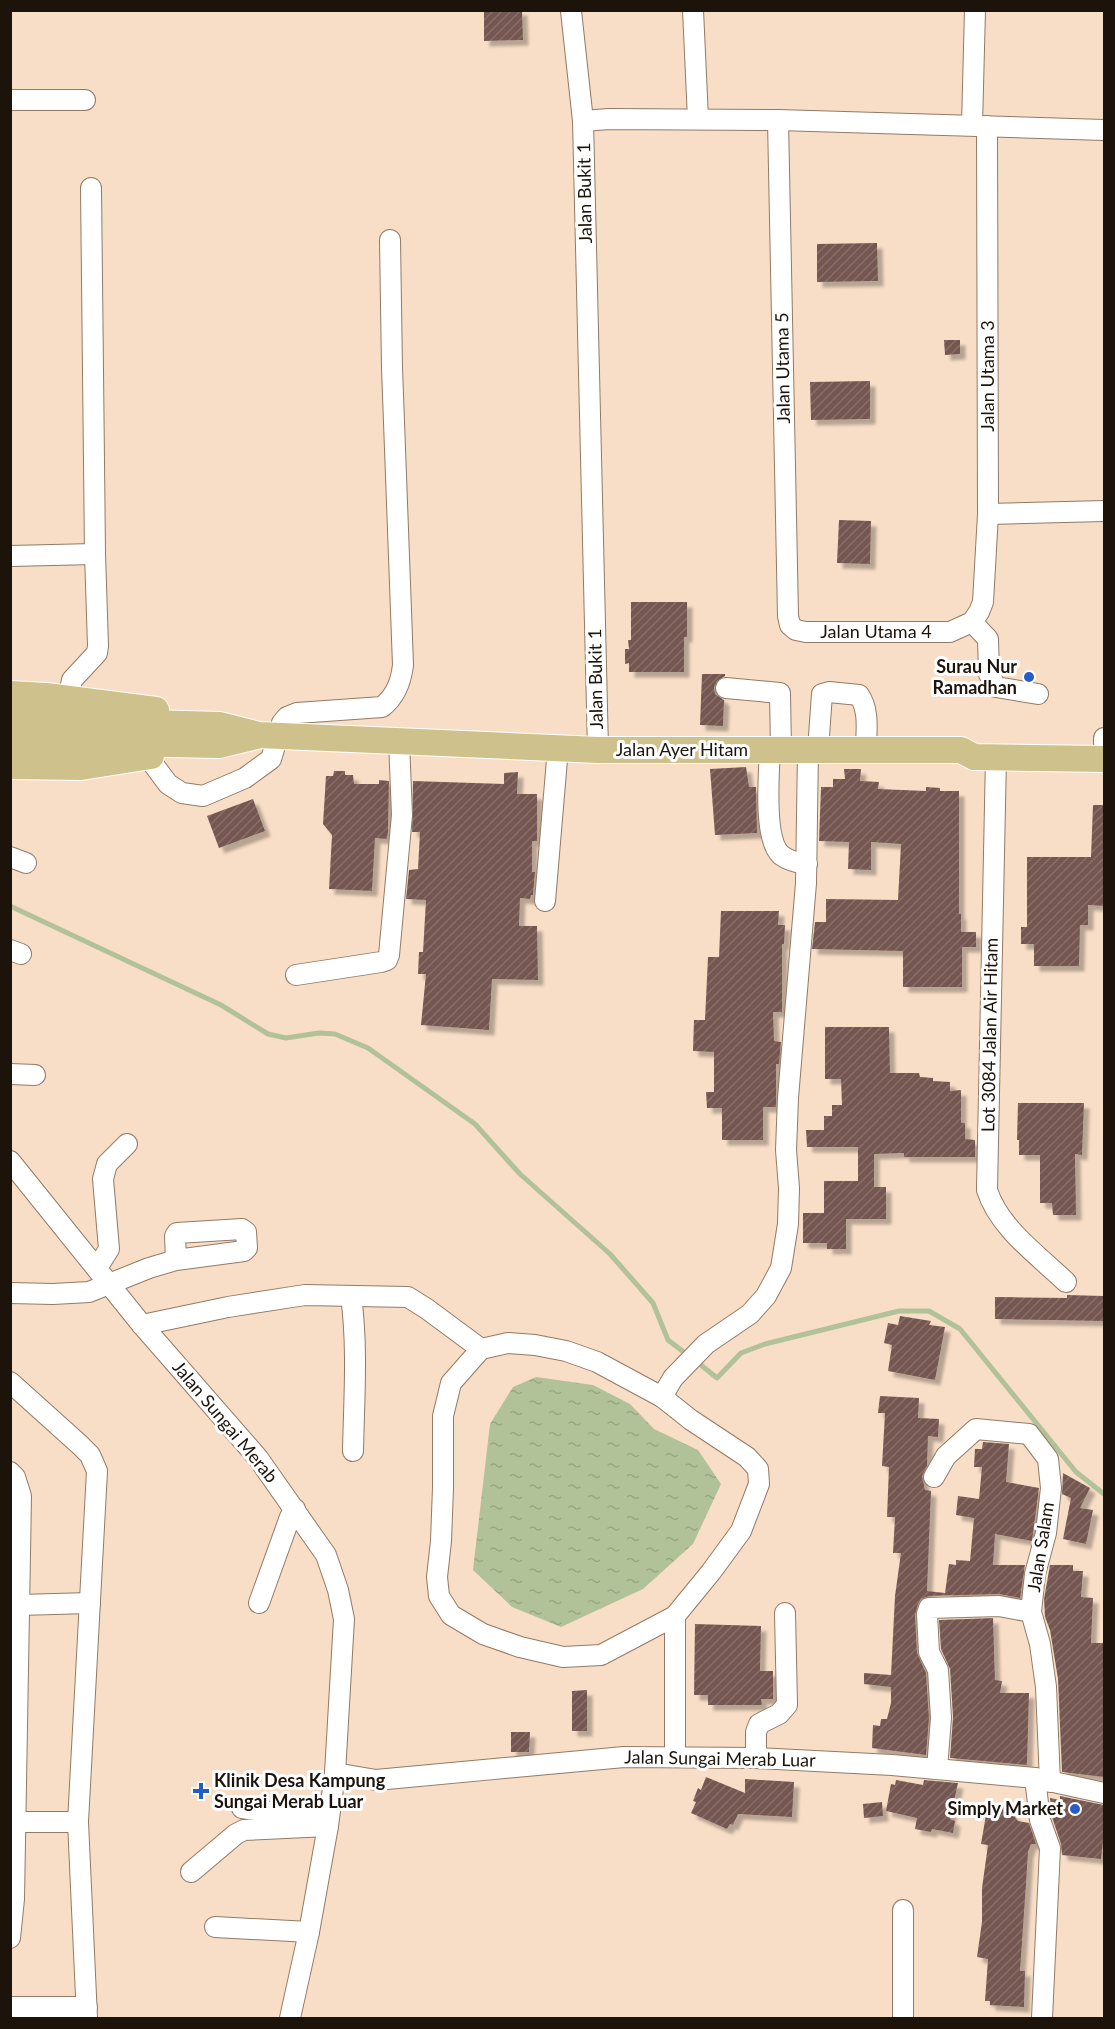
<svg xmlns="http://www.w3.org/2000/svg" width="1115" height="2029" font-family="Lato,sans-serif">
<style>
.water{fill:url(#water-ripples)}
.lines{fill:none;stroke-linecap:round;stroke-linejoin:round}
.stream{stroke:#b1c298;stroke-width:5}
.building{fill:url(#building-hatch);filter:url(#shadow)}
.minor-casing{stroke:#937a65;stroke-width:22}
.major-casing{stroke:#fff;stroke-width:28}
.minor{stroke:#fff;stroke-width:20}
.major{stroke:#cfc18c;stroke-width:26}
.poi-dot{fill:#265cc9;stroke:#fff;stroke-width:2}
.labels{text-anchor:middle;stroke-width:6;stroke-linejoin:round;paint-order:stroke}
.street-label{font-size:18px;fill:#1c130b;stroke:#fff}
.poi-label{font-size:18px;font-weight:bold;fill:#1c130b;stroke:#fff;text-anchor:end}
</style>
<defs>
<pattern id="water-ripples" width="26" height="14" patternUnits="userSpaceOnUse" patternTransform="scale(1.5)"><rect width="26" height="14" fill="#b1c298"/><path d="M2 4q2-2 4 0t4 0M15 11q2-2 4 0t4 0" fill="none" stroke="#98a682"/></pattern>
<pattern id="building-hatch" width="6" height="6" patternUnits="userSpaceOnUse" patternTransform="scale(1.5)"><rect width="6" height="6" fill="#765751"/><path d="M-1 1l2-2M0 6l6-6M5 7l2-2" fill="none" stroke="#876f6a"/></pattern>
<filter id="shadow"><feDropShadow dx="5.5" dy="5.5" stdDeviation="1.5" flood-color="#0004"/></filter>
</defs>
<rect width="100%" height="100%" fill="#f9dec7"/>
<path class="water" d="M536,1377l57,8 37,19 24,25 44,21 23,34 -28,60 -50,45 -82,38 -49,-20 -39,-37 17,-146 23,-37z"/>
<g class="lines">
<g class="stream">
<path d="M10,906l211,99 47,29 18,4 33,-5 16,1 33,14 107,76 45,50 90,80 43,49 15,37 21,16"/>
<path d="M696,1361l21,17 24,-25 24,-9 134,-33h30l31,18 116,143 28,22"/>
</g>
</g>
<g class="building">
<path d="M484,10h38l1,30 -39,1z"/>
<path d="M877,243l1,38 -61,1v-38z"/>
<path d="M944,340h16v14l-15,1z"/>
<path d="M870,381v38l-59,1 -1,-38z"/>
<path d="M839,520l32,1 -1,43 -33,-1z"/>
<path d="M631,602h56v35h-3v35h-55v-9l-4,1v-15h4l-1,-9h3z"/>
<path d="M702,674h23v2l-8,5 -3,6 1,7 9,6 -1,26 -23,-1z"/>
<path d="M746,767l3,20h7l1,46 -42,2 -5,-66z"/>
<path d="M844,769h17l-1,12 19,1 -1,7 48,2v-4l14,1v3h19v123h2v18h15v15h-14v40h-59v-36l-91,-2 3,-27h11v-23l72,1 3,-56 -30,-2v28l-23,-1 1,-27 -30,-1 2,-54h12v-8h12z"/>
<path d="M334,771h11v4h8l1,9h25v-4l10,1 -1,50 -1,8 -12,-1 -3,53 -43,-2 3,-54 -9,-11 3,-48h7z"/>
<path d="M518,772l-1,22h20v47h-5v31h3l-2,23h-2l-1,4 -10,-1 -1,28h18l1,54 -46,-1 -3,51 -68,-5 5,-51h-8l1,-22h4l3,-52 -20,-1 3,-29 9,-1 2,-37h-8l1,-51 91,3v-11z"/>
<path d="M253,799l12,32 -46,17 -12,-32z"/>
<path d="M1093,805h11v101l-16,-1v20h-8l-1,41h-45v-22h-13v-17h6v-70h64z"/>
<path d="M721,911h58l-1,14h7l-1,19h-2v68h-9l1,29 7,1 -2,22h-3v43h-13v33h-41v-32h-15l-1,-16h8v-40l-21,-1 1,-31h11l3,-63h11z"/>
<path d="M825,1027h64l1,46h29l1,4 13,1v3l17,1v9l11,-1v33h4v16l10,1v17h-71v-4l-30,1v33h12v32h-40v30h-19v-6h-24v-30h21v-32h34v-34h-51l-1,-17h18v-14h8v-11h10l-1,-26h-16z"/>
<path d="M1018,1103h66l-2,52 -7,-1 1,61h-23l-1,-12h-12v-48h-21v-15h-2z"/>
<path d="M1067,1295l37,1v25l-109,-2v-22l72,1z"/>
<path d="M900,1316l31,5 -2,4 16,2 -10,53 -47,-9 4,-26 -8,-2 4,-20 10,2z"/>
<path d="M880,1396l39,2 -1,20 21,1 -1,18 -10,-1 -1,30 -5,10 3,14 6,1 -4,100 18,2 4,-29 7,1v-5l14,1 4,-43 -18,-3 2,-19 21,3 3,-32h-8l1,-18h7l1,-7 26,2 -3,38 33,6 -7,53 -37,-7 -2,31h32l-5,33 -21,-4 -70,2 -8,3 -3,5 -3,11 2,38 9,20 3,45 -3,37 -54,-7 1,-23 7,1 1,-7h6l4,-16v-16l-27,-3v-11l27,2 4,-79 6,-43h-8l2,-36h-8l2,-50 -7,-1 3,-53h-7z"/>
<path d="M1063,1473l27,15 -10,20 13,2 -7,34 -23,-5 8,-41 -9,-4z"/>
<path d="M1050,1565h23v6h10l-2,26 12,1 -2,45h13v134l-42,-5 -4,-93 -8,-49 -5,-13 -1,-18z"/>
<path d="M993,1618l2,62 7,1 -2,12h29l-2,72 -77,-7 3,-41 -3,-48 -9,-20 -2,-29z"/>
<path d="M695,1624l66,2 -1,45h13v28h-12l1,6h-54v-10h-14z"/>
<path d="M587,1690v41h-15v-40z"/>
<path d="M511,1732h19l-1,20h-18z"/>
<path d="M706,1777l39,16v-14l49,3 -2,35 -54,-3 -5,11 -3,-1 -3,5 -36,-16 5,-11 -3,-1 5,-13 3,2z"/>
<path d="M896,1780l27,5 1,-5 34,3 -8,36 5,2 -2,12 -21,-4 -1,3 -16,-3 2,-11 -31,-7 5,-27 4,1z"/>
<path d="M1060,1796l44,9v28l-3,26 -39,-4 -1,-11 -9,-27 -2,-19 10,2z"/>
<path d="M882,1802l1,14 -19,2 -1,-14z"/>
<path d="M988,1803l18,3 12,15 11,2 7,21h-5l-3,8 -2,32 -6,87h5l-1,36 -34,-2v-4h-5l3,-42 -11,-2 5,-35v-34l6,-43 -7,-1z"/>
</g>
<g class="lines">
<g class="minor-casing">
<g id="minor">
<path d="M693,10l5,109"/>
<path d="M571,11l12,110"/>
<path d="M10,100h75"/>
<path d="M778,120l10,496 2,9 6,5 10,2h144l22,-10 7,-10 4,-10 5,-88 -1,-388"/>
<path d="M972,125l3,-115"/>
<path d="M988,514l116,-3"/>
<path d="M10,556l85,-2"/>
<path d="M972,622l16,17 1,35 7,13 42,7"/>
<path d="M726,688l54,5 1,57"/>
<path d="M68,699l4,-19 25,-27 1,-7 -3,-92 -4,-366"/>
<path d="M1104,743v-5"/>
<path d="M598,750l-15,-629 26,-2 169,1 326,10"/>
<path d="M770,750c-1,23 -7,89 11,105 8,6 17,8 26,9"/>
<path d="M818,750l4,-56 7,-2 30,3c11,16 7,37 7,55"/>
<path d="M148,757l20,27 14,9 21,3 42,-18 26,-19 11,-36 5,-6 10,-4 85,-6c14,-11 19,-25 21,-42l-11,-297 -2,-128"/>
<path d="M996,757l-9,433c12,38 51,65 79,92"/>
<path d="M10,857l16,6"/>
<path d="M545,901l13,-153"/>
<path d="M10,950l11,4"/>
<path d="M296,975l85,-13 6,-2 2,-5 13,-140 -3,-74"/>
<path d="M10,1074l25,1"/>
<path d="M10,1161l132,164 116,133 68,97 12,35 6,29 -9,154 -7,53 -19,106 -19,86"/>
<path d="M97,1268l12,-19 -6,-70 4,-15 20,-20"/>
<path d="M10,1293l43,1 36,-2 60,-24 27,-8 68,-9 3,-3 -1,-16 -4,-3 -65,4 -2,3 1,24"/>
<path d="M351,1296c7,52 3,103 2,155"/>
<path d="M142,1325l86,-18 77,-12 103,2 19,12 54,40"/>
<path d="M508,1343l27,2 31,6 31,11 65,35 29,23 56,37 11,12 1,15 -18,47 -30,41 -36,44 -74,39 -38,2 -43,-10 -37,-13 -32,-19 -12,-19 -2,-19 4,-36 2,-53v-72l8,-33 30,-34z"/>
<path d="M10,1382l70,63 10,10 7,16 -19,351 9,196"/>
<path d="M662,1397l11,-19 33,-34 44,-30 16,-18 15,-28 7,-44 1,-36 -3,-38 2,-52 18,-215 2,-133"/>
<path d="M10,1472l5,5 6,19 -7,403 -4,39"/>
<path d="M934,1477l12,-21 30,-27 53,5 19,25 3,29 -5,45 -11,41 -4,38 9,32 6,43 4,95"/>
<path d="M259,1603l31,-86 5,-8"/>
<path d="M19,1605l71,-2"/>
<path d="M675,1757v-141"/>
<path d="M756,1758v-26l3,-8 20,-10 8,-9 -2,-92"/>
<path d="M937,1769l4,-51 -3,-48 -9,-18 -2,-38 2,-6 70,-2 32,6"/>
<path d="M335,1773l41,7 248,-23 132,1 136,7 143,13 69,15"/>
<path d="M1035,1778l5,42 10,28 -8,170"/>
<path d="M242,1808l75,11"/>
<path d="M14,1822h64"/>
<path d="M191,1872l45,-38 8,-4 84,-4"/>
<path d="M215,1927l94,5"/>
<path d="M10,2007h77"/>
<path d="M903,2018v-108"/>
</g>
</g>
<g class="major-casing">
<g id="major">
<path d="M10,694l36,2 110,14"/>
<path d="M10,719l210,6 39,10 339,15h363l13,7 130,2"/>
<path d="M10,741l209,4 37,-9"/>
<path d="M10,766l71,1 70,-11"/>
</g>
</g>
<use href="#minor" class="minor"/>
<use href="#major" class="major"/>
</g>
<g class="poi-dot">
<circle cx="1029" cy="677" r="6"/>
<path d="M198 1782h6v6h6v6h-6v6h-6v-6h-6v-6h6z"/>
<circle cx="1075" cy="1809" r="6"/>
</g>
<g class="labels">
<g class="street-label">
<text transform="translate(585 193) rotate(-91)" y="6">Jalan Bukit 1</text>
<text transform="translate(783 368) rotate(-91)" y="6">Jalan Utama 5</text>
<text transform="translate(988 376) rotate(-90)" y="6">Jalan Utama 3</text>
<text x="876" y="638">Jalan Utama 4</text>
<text transform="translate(596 679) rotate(-91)" y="6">Jalan Bukit 1</text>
<text x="682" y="756">Jalan Ayer Hitam</text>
<text transform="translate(990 1035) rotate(-89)" y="6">Lot 3084 Jalan Air Hitam</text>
<text transform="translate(225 1422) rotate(50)" y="6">Jalan Sungai Merab</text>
<text transform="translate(1041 1547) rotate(-81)" y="6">Jalan Salam</text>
<text transform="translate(720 1759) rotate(1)" y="6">Jalan Sungai Merab Luar</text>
</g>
<g class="poi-label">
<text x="1017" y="673">Surau Nur<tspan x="1017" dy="21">Ramadhan</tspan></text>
<text x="214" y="1787" text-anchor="start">Klinik Desa Kampung<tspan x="214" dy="21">Sungai Merab Luar</tspan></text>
<text x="1063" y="1815">Simply Market</text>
</g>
</g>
<rect width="1115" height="2029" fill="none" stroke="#1c130b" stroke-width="24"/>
</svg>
